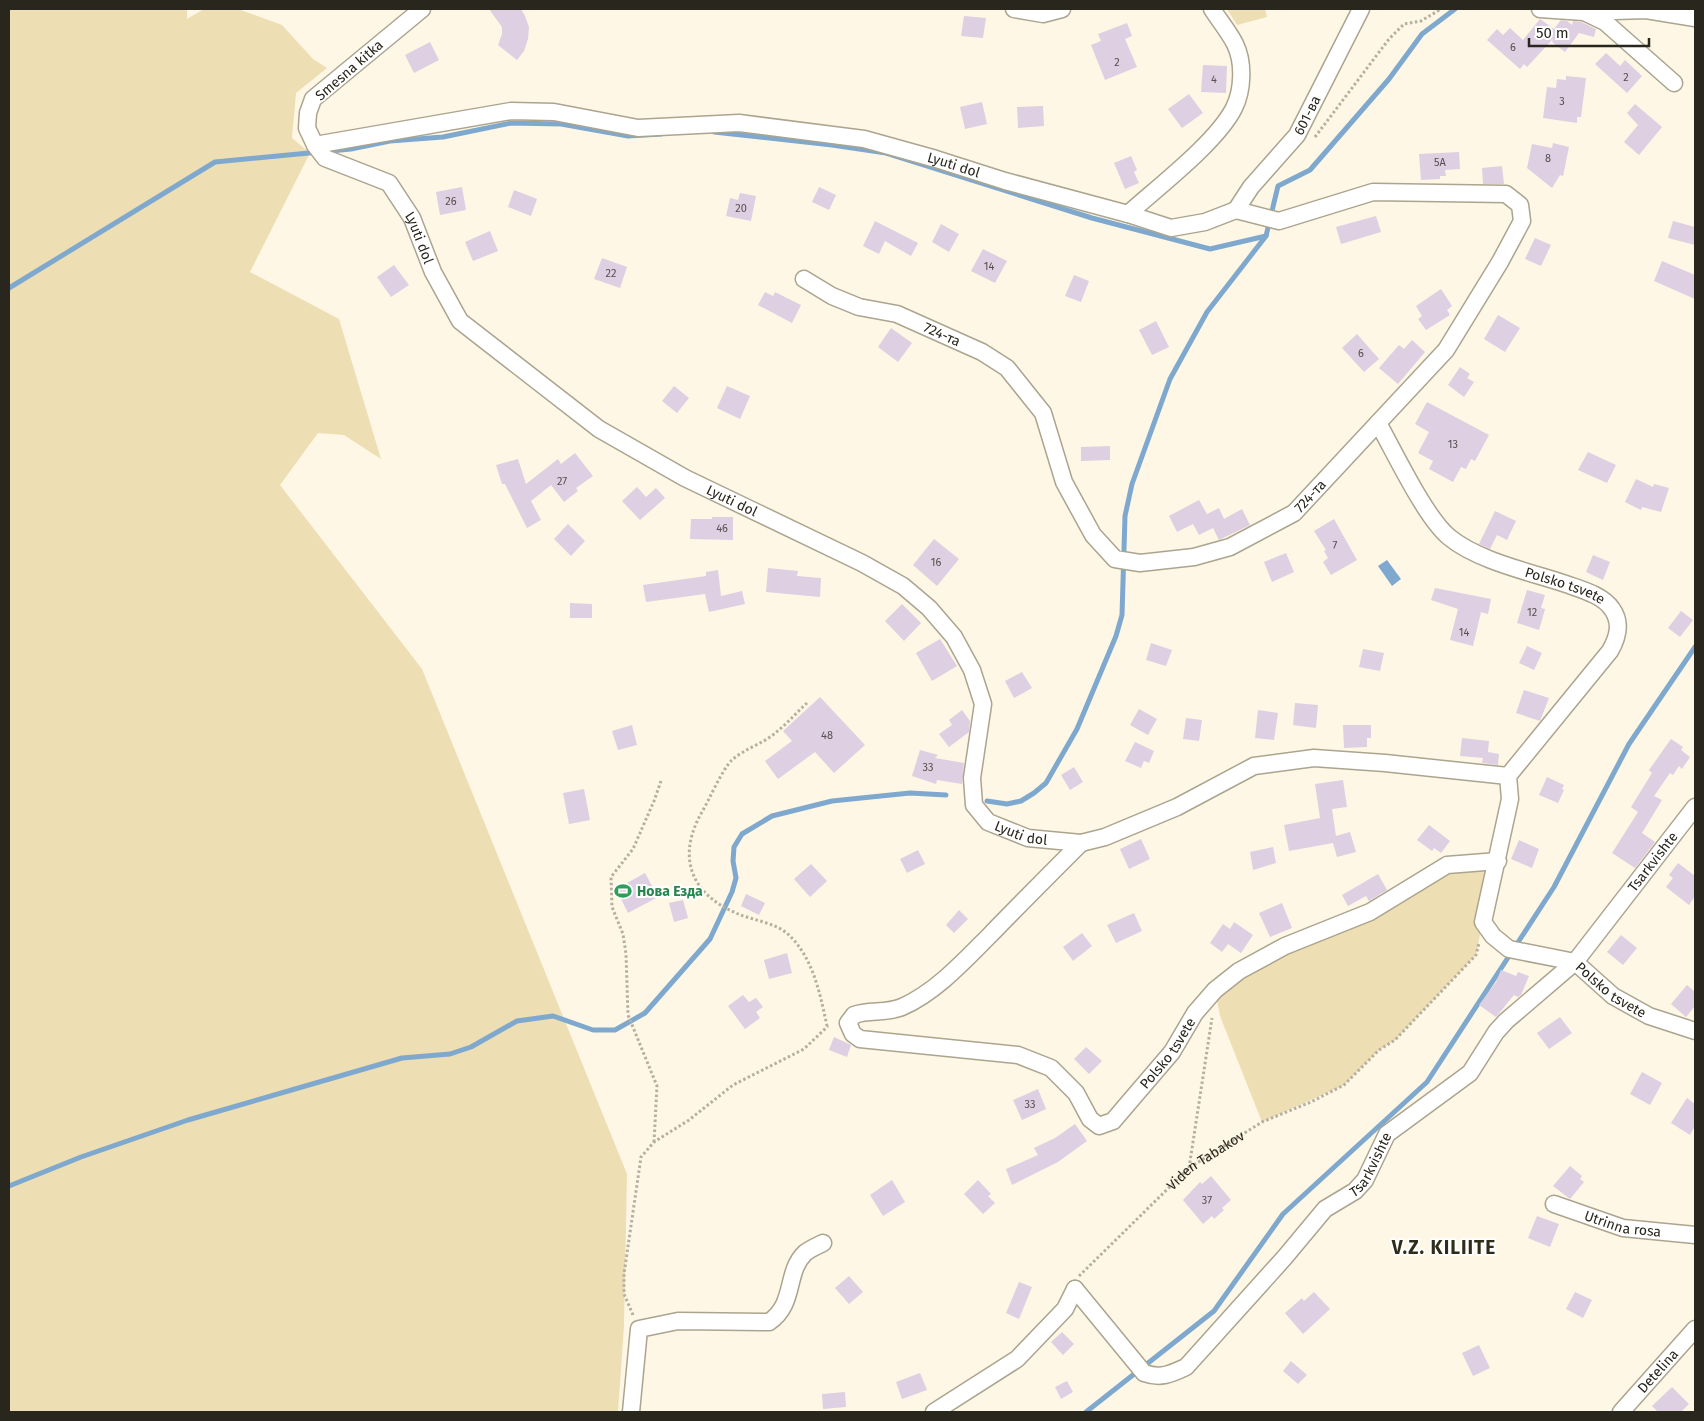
<svg xmlns="http://www.w3.org/2000/svg" width="1704" height="1421" font-family="'Fira Sans',sans-serif">
<style>
.green{fill:#eddeb4}
.water{fill:#7fa8ce}
.lines{fill:none;stroke-linecap:round;stroke-linejoin:round}
.stream{stroke:#7fa8ce;stroke-width:5}
.building{fill:#dfcfe2}
.minor-casing{stroke:#aba48f;stroke-width:19}
.path{stroke:#b4afa0;stroke-width:3;stroke-dasharray:2.5 2.5;stroke-linecap:butt}
.minor{stroke:#fff;stroke-width:16}
.labels{text-anchor:middle;stroke-width:4;stroke-linejoin:round;paint-order:stroke}
.number-label{font-size:11px;fill:#56504e}
.street-label{font-size:14px;fill:#29261d;stroke:#fff}
.leisure-label{font-size:14px;font-weight:bold;fill:#27864d;stroke:#fff;text-anchor:start}
.district-label{font-size:19px;font-weight:bold;letter-spacing:1px;fill:#312b19;stroke:#fff}
</style>
<rect width="100%" height="100%" fill="#fef7e5"/>
<g class="green">
<path d="M9,9h178v10l17,-10h34l44,16 31,34 14,9 -31,25 -4,45 18,15 -60,119 89,47 42,140 -37,-24 -26,-2 -38,52 142,184 205,505 -3,152 -6,86h-609z"/>
<path d="M1227,9h38l2,8 -30,8z"/>
<path d="M1498,861l-11,38 -11,56 -81,85 -16,10 -35,35 -82,37 -42,-106 -5,-26 232,-125z"/>
</g>
<path class="water" d="M1387,560l14,19 -9,7 -14,-20z"/>
<g class="lines">
<g class="stream">
<path d="M714,132l118,13 54,8 206,65 118,31 56,-13 12,-50 32,-16 79,-91 33,-45 33,-25"/>
<path d="M9,288l206,-126 136,-13 39,-8 53,-4 68,-14 50,1 67,12 33,-2"/>
<path d="M987,801l20,3 14,-3 13,-8 12,-10 31,-54 39,-93 6,-21 3,-99 7,-32 38,-105 37,-67 59,-76"/>
<path d="M9,1186l72,-29 107,-37 214,-62 48,-4 21,-7 46,-26 36,-5 40,14h22l30,-17 65,-74 22,-47 4,-14 -3,-17 1,-14 8,-13 30,-18 60,-15 78,-8 36,2"/>
<path d="M1086,1412l128,-101 69,-97 144,-132 127,-195 75,-143 66,-97"/>
</g>
</g>
<g class="building">
<path d="M489,9h32l4,7 4,11 -1,12 -4,12 -7,9 -19,-15 4,-11v-7z"/>
<path d="M964,16l22,2 -3,20 -22,-2z"/>
<path d="M1540,19l14,10 7,-9 6,1 5,4 1,-4 8,1 15,7 -2,8 -15,-4 -14,19 -13,-10 1,-3 -26,28 -3,-3 -4,5 -33,-29 10,-11 6,6 7,-7 13,12z"/>
<path d="M1127,23l5,13 -7,3 12,28 -32,13 -14,-35 10,-4 -3,-7z"/>
<path d="M430,42l9,18 -25,13 -9,-18z"/>
<path d="M1606,53l14,13 5,-6 17,16 -15,17 -32,-29z"/>
<path d="M1203,65l24,1 -1,27 -25,-1z"/>
<path d="M1566,76l20,2 -5,39h-4v6l-34,-5 4,-31 9,1 1,-9 9,1z"/>
<path d="M1189,94l14,19 -21,15 -14,-19z"/>
<path d="M982,102l5,22 -22,5 -5,-22z"/>
<path d="M1635,104l27,23 -23,28 -15,-13 14,-17 -11,-12z"/>
<path d="M1043,106l1,20 -26,2 -1,-21z"/>
<path d="M1553,143l16,4 -6,29 -3,-1 -8,13 -25,-20 5,-24 20,4z"/>
<path d="M1459,152l1,17 -15,1 1,6h-6v3l-19,1 -2,-26z"/>
<path d="M1131,156l6,14 -3,2 5,11 -14,6 -11,-26z"/>
<path d="M1502,166l2,18h-21l-1,-16z"/>
<path d="M462,187l4,23 -26,5 -4,-23z"/>
<path d="M819,187l17,8 -7,15 -17,-8z"/>
<path d="M514,190l23,9 -6,17 -23,-9z"/>
<path d="M740,193l16,3 -5,25 -25,-5 4,-18 8,2z"/>
<path d="M1376,216l5,16 -40,12 -5,-17z"/>
<path d="M875,221l43,22 -7,13 -26,-15 -6,13 -16,-8z"/>
<path d="M1673,221l22,6v18l-27,-7z"/>
<path d="M941,224l18,10 -10,18 -17,-10z"/>
<path d="M490,231l8,20 -25,10 -8,-19z"/>
<path d="M1535,238l16,7 -10,21 -16,-7z"/>
<path d="M983,249l24,12 -12,22 -24,-12z"/>
<path d="M602,258l25,9 -7,21 -26,-9z"/>
<path d="M1662,261l33,14v24l-41,-18z"/>
<path d="M394,265l15,20 -18,12 -14,-20z"/>
<path d="M1074,275l15,6 -8,21 -16,-6z"/>
<path d="M1441,289l11,17 -5,4 3,5 -24,15 -8,-11 4,-3 -6,-10z"/>
<path d="M765,292l8,4 2,-4 26,13 -9,18 -34,-18z"/>
<path d="M1498,315l22,13 -15,24 -21,-13z"/>
<path d="M1156,321l13,26 -17,8 -13,-25z"/>
<path d="M891,328l21,15 -14,19 -20,-15z"/>
<path d="M1357,334l22,25 -15,13 -22,-24z"/>
<path d="M1412,340l13,12 -27,32 -19,-16 20,-23 5,4z"/>
<path d="M1460,367l10,7 -3,4 7,4 -10,15 -16,-12z"/>
<path d="M674,386l15,12 -12,15 -15,-12z"/>
<path d="M727,386l23,10 -10,23 -23,-11z"/>
<path d="M1427,402l62,33 -14,26 -4,-2 -5,10 -5,-2 -8,15 -24,-13 4,-8 -15,-8 11,-21 -14,-8z"/>
<path d="M1110,446v14l-29,1v-14z"/>
<path d="M1588,452l28,13 -9,18 -29,-13z"/>
<path d="M575,453l18,23 -17,12 2,3 -14,11 -13,-17 -20,16 10,19 -14,8 -22,-44h-3l-6,-19 22,-6 8,25 32,-25 3,5z"/>
<path d="M1636,479l17,8 1,-3 15,4 -8,24 -19,-5 -1,3 -16,-8z"/>
<path d="M637,487l9,10 10,-9 9,10 -25,22 -18,-19z"/>
<path d="M1199,500l8,14 12,-6 5,11 18,-10 8,16 -31,15 -6,-12 -14,7 -6,-11 -16,8 -8,-16z"/>
<path d="M1495,511l21,10 -9,19 -10,-5 -7,14 -11,-5z"/>
<path d="M712,517h21v23l-43,-1 1,-20h21z"/>
<path d="M1334,519l23,41 -26,15 -8,-13 5,-4 -4,-7 2,-1 -12,-19z"/>
<path d="M568,524l17,17 -14,15 -17,-17z"/>
<path d="M934,539l25,20 -22,27 -24,-21z"/>
<path d="M1286,553l8,19 -22,10 -8,-20z"/>
<path d="M1593,555l17,7 -7,18 -17,-8z"/>
<path d="M768,568l30,3 -1,5 24,2 -1,19 -54,-5z"/>
<path d="M718,570l3,26 21,-5 3,13 -36,8 -4,-18 -59,8 -3,-17 63,-9v-4z"/>
<path d="M1435,588l56,11 -3,15 -7,-2 -8,34 -23,-6 8,-31 -27,-9z"/>
<path d="M1527,590l18,5 -4,13 4,1 -6,21 -22,-7z"/>
<path d="M570,603l22,1v14h-22z"/>
<path d="M902,604l19,19 -17,18 -19,-20z"/>
<path d="M1681,611l12,9 -13,17 -12,-9z"/>
<path d="M940,639l17,27 -25,15 -16,-28z"/>
<path d="M1151,643l21,7 -6,16 -20,-6z"/>
<path d="M1527,646l15,7 -8,17 -15,-7z"/>
<path d="M1363,649l21,4 -4,18 -21,-4z"/>
<path d="M1022,672l10,16 -18,10 -9,-17z"/>
<path d="M1524,690l25,8 -9,23 -24,-8z"/>
<path d="M820,697l45,48 -31,28 -19,-21 -37,27 -13,-18 27,-20 -9,-10z"/>
<path d="M1295,703l23,2 -2,23 -23,-3z"/>
<path d="M1139,709l18,10 -9,16 -18,-10z"/>
<path d="M962,710l8,11 -1,11 -20,15 -10,-13 13,-9 -3,-5z"/>
<path d="M1258,710l20,3 -4,27 -19,-2z"/>
<path d="M1186,718l16,2 -3,21 -16,-2z"/>
<path d="M632,725l5,20 -19,5 -6,-19z"/>
<path d="M1343,725h28v13h-4v9l-23,1z"/>
<path d="M1462,738l27,3 -1,11 11,2 -1,11 -16,-2 1,-5 -23,-2z"/>
<path d="M1671,739l12,8 -2,3 9,7 -8,12 -3,-3 -6,9 -3,-2 -16,23 8,4 -20,33 13,9 -20,26 -23,-15 26,-41 -7,-5 21,-34 -3,-3z"/>
<path d="M1135,742l19,9 -5,12 -5,-2 -3,7 -16,-7z"/>
<path d="M920,750l18,5 -3,3 29,5 -2,21 -25,-4 -1,4 -24,-8z"/>
<path d="M1074,767l9,15 -13,8 -9,-15z"/>
<path d="M1547,777l17,8 -2,4 2,1 -6,13 -19,-8z"/>
<path d="M1343,780l4,27 -15,2 4,27 14,-4 6,20 -19,5 -4,-14 -44,8 -5,-26 36,-7 -5,-34z"/>
<path d="M584,789l6,31 -21,4 -6,-31z"/>
<path d="M1429,825l21,16 -9,12 -7,-5 -2,3 -15,-11z"/>
<path d="M1141,839l9,20 -21,10 -9,-20z"/>
<path d="M1519,840l20,9 -7,19 -21,-9z"/>
<path d="M1273,847l3,16 -23,7 -3,-18z"/>
<path d="M918,850l7,14 -18,9 -7,-14z"/>
<path d="M1678,863l17,13v20l-6,9 -23,-18 7,-9 -4,-3z"/>
<path d="M811,864l16,17 -17,16 -16,-18z"/>
<path d="M645,873l13,24 -30,16 -12,-24z"/>
<path d="M1378,874l9,16 -18,11 -3,-5 -18,10 -6,-11z"/>
<path d="M746,894l19,9 -6,12 -18,-9z"/>
<path d="M683,900l5,18 -14,4 -5,-19z"/>
<path d="M1282,903l10,25 -22,9 -11,-24z"/>
<path d="M959,910l9,9 -14,14 -8,-8z"/>
<path d="M1134,913l8,18 -26,12 -9,-18z"/>
<path d="M1234,922l19,13 -12,18 -13,-9 -6,8 -12,-9 13,-19 7,5z"/>
<path d="M1082,933l10,13 -19,15 -10,-14z"/>
<path d="M1621,935l16,13 -14,17 -16,-13z"/>
<path d="M787,953l5,20 -23,6 -5,-19z"/>
<path d="M1501,970l15,6 2,-4 11,4 -8,19 -3,2 -4,-2 -18,22 -17,-12 17,-23z"/>
<path d="M1687,985l8,7v14l-9,11 -15,-13z"/>
<path d="M743,995l6,7 7,-4 7,9 -7,5 4,6 -15,11 -17,-23z"/>
<path d="M1560,1017l12,16 -23,16 -12,-16z"/>
<path d="M834,1037l17,8 -4,12 -18,-7z"/>
<path d="M1086,1047l16,14 -13,13 -15,-15z"/>
<path d="M1642,1072l20,11 -12,22 -20,-11z"/>
<path d="M1038,1089l8,20 -24,11 -9,-20z"/>
<path d="M1687,1098l8,6v22l-5,9 -19,-12z"/>
<path d="M1075,1124l12,17 -29,21 -46,23 -6,-16 32,-14 -4,-7 21,-10z"/>
<path d="M1570,1166l12,10 -2,3 4,3 -14,17 -17,-13z"/>
<path d="M1211,1176l20,24 -9,8 2,2 -10,9 -2,-3 -9,8 -20,-24 17,-18 2,2z"/>
<path d="M892,1180l13,22 -22,14 -13,-21z"/>
<path d="M978,1180l13,14 -3,2 7,7 -12,11 -19,-20z"/>
<path d="M1537,1216l22,8 -9,23 -22,-9z"/>
<path d="M849,1276l14,16 -14,12 -14,-16z"/>
<path d="M1019,1282l13,5 -13,32 -13,-6z"/>
<path d="M1314,1292l16,17 -27,25 -18,-21 17,-15 2,3z"/>
<path d="M1575,1292l17,8 -9,18 -17,-9z"/>
<path d="M1062,1332l12,12 -11,11 -12,-13z"/>
<path d="M1479,1345l11,23 -17,8 -11,-23z"/>
<path d="M1291,1361l16,14 -9,9 -15,-13z"/>
<path d="M920,1373l7,17 -25,9 -6,-17z"/>
<path d="M1067,1381l6,11 -12,7 -6,-12z"/>
<path d="M1672,1387l17,17 -8,8h-23l-6,-6z"/>
<path d="M845,1392l1,15 -23,2 -1,-15z"/>
</g>
<g class="lines">
<g class="minor-casing">
<g id="minor">
<path id="s2" d="M422,9l-109,90 -5,14 -1,15 8,17 10,13 64,25 23,35 21,54 27,49 139,108 86,49 177,85 41,23 26,22 25,29 18,33 11,34 -11,74 2,27 14,17 40,16 53,5 24,-6 72,-30 77,-41 60,-8 71,5 123,13"/>
<path d="M1014,9l29,5 19,-5"/>
<path d="M1540,9l44,3 62,-2 49,8"/>
<path d="M1586,13l19,9 69,61"/>
<path id="s3" d="M315,145l196,-34 43,1 84,16 101,-5 125,16 72,20 69,22 123,33 43,14 34,-6 31,-12"/>
<path id="s4" d="M1236,210l15,-23 46,-52 64,-126"/>
<path d="M1128,214c30,-27 89,-72 106,-106 9,-18 10,-46 1,-64 -6,-12 -16,-24 -23,-35"/>
<path id="s5" d="M804,279l28,17 27,11 38,7 85,38 25,16 36,45 21,69 29,53 22,24 25,4 54,-6 36,-10 64,-34 152,-163 54,-88 22,-41 -2,-16 -14,-11 -133,-2 -94,29 -43,-11"/>
<path id="s6" d="M1378,423c17,30 47,94 71,114 29,24 81,35 117,47 14,5 37,11 46,25 10,14 6,28 -2,42l-102,125 2,23 -27,123 10,14 16,13 66,13 38,34 36,20 46,15"/>
<path id="s7" d="M1081,843c-31,31 -61,61 -91,92 -26,26 -54,57 -88,72 -16,7 -33,2 -48,8l-6,8 5,11 7,5 158,16 33,13 25,25 14,26 9,7 14,-5 59,-69 23,-39 20,-23 24,-19 46,-25 85,-34 77,-47 51,-4"/>
<path id="s8" d="M1554,1204l69,24 72,7"/>
<path id="s9" d="M1075,1289l69,84c17,6 27,1 42,-6l99,-110 40,-48 30,-18 10,-11 22,-46 83,-61 26,-41 10,-11 69,-59 120,-155"/>
<path d="M631,1412l8,-83 39,-8 91,1c27,-18 16,-50 36,-69 5,-4 12,-7 18,-10"/>
<path d="M934,1412l83,-53 48,-50 10,-20"/>
<path id="s10" d="M1621,1412l74,-83"/>
</g>
</g>
<g class="path">
<path d="M1315,137l74,-98 15,-15 17,-3 20,-12"/>
<path d="M807,703c-11,10 -21,22 -33,31 -12,10 -30,15 -42,26 -9,8 -23,40 -30,52 -25,43 -13,81 34,101 17,8 41,9 55,24 23,24 29,57 36,89"/>
<path d="M654,1142l3,-56 -29,-71 -2,-61 -3,-20 -11,-27 -1,-30 22,-28 21,-48 7,-20"/>
<path d="M1189,1168l23,-150"/>
<path id="s1" d="M1079,1276l110,-108 73,-46 49,-20 33,-17 35,-35 16,-10 81,-85 3,-12"/>
<path d="M633,1315l-9,-21v-20l17,-117 13,-15 35,-22 44,-35 71,-36 24,-23"/>
</g>
<use href="#minor" class="minor"/>
</g>
<defs>
<g id="stadium-bare" transform="scale(1.35)"><path d="M0-5a6.5 5 0 1 0 0 10a6.5 5 0 1 0 0-10ZM-3.5-1.8h7v3.6h-7Z" fill="#2e9e5b" stroke="#fff" stroke-width="2.5" paint-order="stroke"/></g>
</defs>
<g fill-rule="evenodd">
<use href="#stadium-bare" x="623" y="891"/>
</g>
<g class="labels">
<g class="number-label">
<text x="1513" y="51">6</text>
<text x="1117" y="66">2</text>
<text x="1626" y="81">2</text>
<text x="1214" y="83">4</text>
<text x="1562" y="105">3</text>
<text x="1548" y="162">8</text>
<text x="1440" y="166">5А</text>
<text x="451" y="205">26</text>
<text x="741" y="212">20</text>
<text x="989" y="270">14</text>
<text x="611" y="277">22</text>
<text x="1361" y="357">6</text>
<text x="1453" y="448">13</text>
<text x="562" y="485">27</text>
<text x="722" y="532">46</text>
<text x="1335" y="549">7</text>
<text x="936" y="566">16</text>
<text x="1532" y="616">12</text>
<text x="1464" y="636">14</text>
<text x="827" y="739">48</text>
<text x="928" y="771">33</text>
<text x="1030" y="1108">33</text>
<text x="1207" y="1204">37</text>
</g>
<g class="street-label">
<text transform="translate(349 70) rotate(-41)" y="5">Smesna kitka</text>
<text dy="5" stroke="none"><textPath href="#s4" startOffset="119">601-ва</textPath></text>
<text dy="5" stroke="none"><textPath href="#s3" startOffset="648">Lyuti dol</textPath></text>
<text dy="5" stroke="none"><textPath href="#s2" startOffset="338">Lyuti dol</textPath></text>
<text dy="5" stroke="none"><textPath href="#s5" startOffset="150">724-та</textPath></text>
<text dy="5" stroke="none"><textPath href="#s5" startOffset="659">724-та</textPath></text>
<text dy="5" stroke="none"><textPath href="#s2" startOffset="758">Lyuti dol</textPath></text>
<text dy="5" stroke="none"><textPath href="#s6" startOffset="261">Polsko tsvete</textPath></text>
<text dy="5" stroke="none"><textPath href="#s2" startOffset="1254">Lyuti dol</textPath></text>
<text dy="5" stroke="none"><textPath href="#s9" startOffset="848">Tsarkvishte</textPath></text>
<text dy="5" stroke="none"><textPath href="#s6" startOffset="821">Polsko tsvete</textPath></text>
<text dy="5" stroke="none"><textPath href="#s7" startOffset="696">Polsko tsvete</textPath></text>
<text dy="5" stroke="none"><textPath href="#s1" startOffset="172">Viden Tabakov</textPath></text>
<text dy="5" stroke="none"><textPath href="#s9" startOffset="429">Tsarkvishte</textPath></text>
<text dy="5" stroke="none"><textPath href="#s8" startOffset="72">Utrinna rosa</textPath></text>
<text dy="5" stroke="none"><textPath href="#s10" startOffset="55">Detelina</textPath></text>
</g>
<g class="leisure-label">
<text x="637" y="896">Нова Езда</text>
</g>
<g class="district-label">
<text x="1444" y="1254">V.Z. KILIITE</text>
</g>
</g>
<rect width="1704" height="1421" fill="none" stroke="#29261d" stroke-width="20"/>
<path d="M1529 38v8h120v-8" fill="none" stroke="#29261d" stroke-width="2.5"/>
<text x="1536" y="38" font-size="15" fill="#29261d" stroke="#ffffff" stroke-width="4" paint-order="stroke">50 m</text>
</svg>
